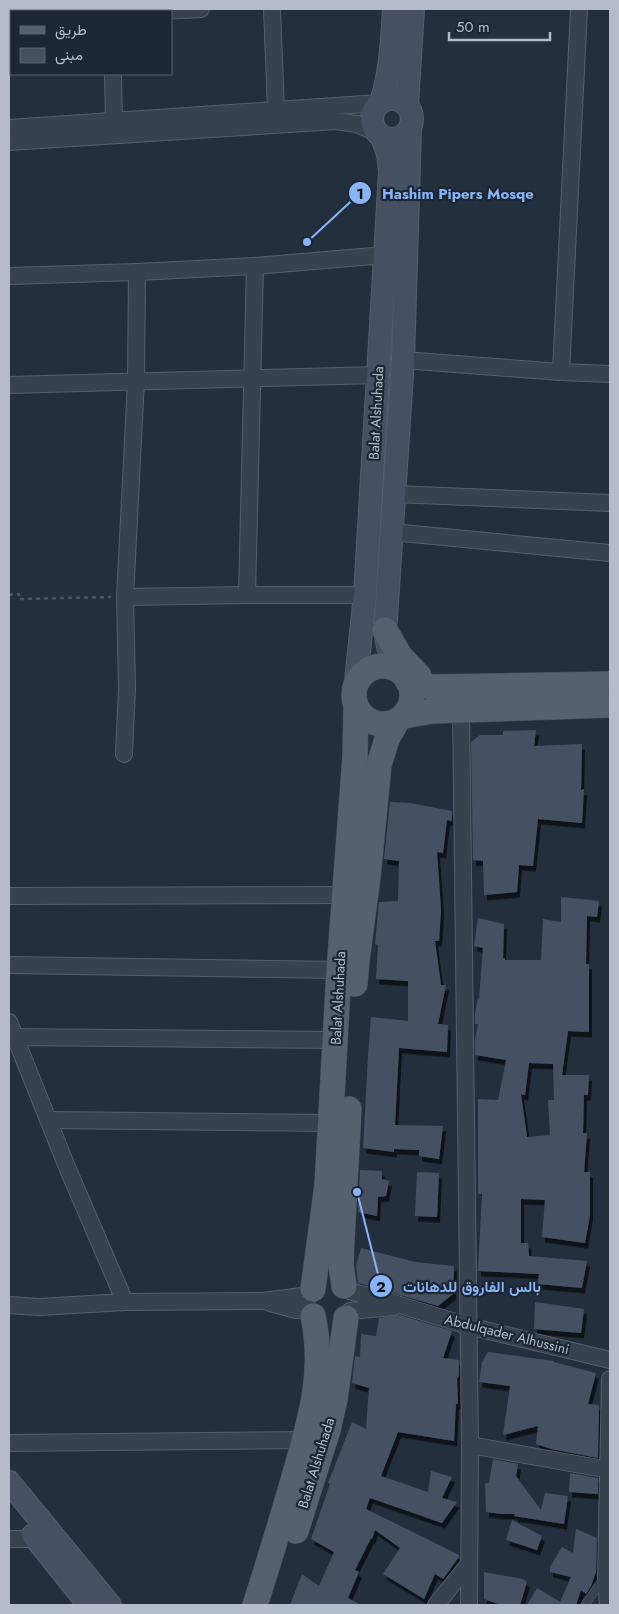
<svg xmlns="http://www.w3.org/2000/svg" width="619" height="1614" font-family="Jost,Vazirmatn,sans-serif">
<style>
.building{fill:#455162;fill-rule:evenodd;filter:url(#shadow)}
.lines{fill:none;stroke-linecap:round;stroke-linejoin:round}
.service-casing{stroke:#565f6c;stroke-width:9}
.minor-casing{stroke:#565f6c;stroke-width:18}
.secondary-casing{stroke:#565f6c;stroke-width:24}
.primary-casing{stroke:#414a57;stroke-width:26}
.path{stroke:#44595c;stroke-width:2.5;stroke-dasharray:4 4;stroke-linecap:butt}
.service{stroke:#38414e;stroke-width:8}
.minor{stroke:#38414e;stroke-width:16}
.secondary{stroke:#465061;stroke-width:22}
.primary{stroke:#56606e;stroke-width:25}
.labels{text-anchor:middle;stroke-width:4.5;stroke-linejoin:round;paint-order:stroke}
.street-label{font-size:14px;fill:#b4bcc9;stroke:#1d2633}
.leader{fill:none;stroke:#8ab4f8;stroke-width:2}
.callout-dot{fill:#8ab4f8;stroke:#1d2633;stroke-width:2}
.mark-label{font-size:15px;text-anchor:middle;font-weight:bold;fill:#111}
.callout-label{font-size:15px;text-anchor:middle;font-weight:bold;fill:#8ab4f8;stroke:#1d2633;stroke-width:4.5;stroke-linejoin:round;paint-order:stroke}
</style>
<defs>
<filter id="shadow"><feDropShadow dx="3" dy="5.5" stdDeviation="0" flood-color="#0009"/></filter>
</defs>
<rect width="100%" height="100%" fill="#242f3e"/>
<g class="building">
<path d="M536,730l-2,16 48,-2 -1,46 3,-1 -2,34 -44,-4 -5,47 -14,-1 -2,27 -33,3 -1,-34 -10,-1 -2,-118 9,-7h23v-4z"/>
<path d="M390,802l20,1 42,8v10l-5,-1 -4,33 -6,-1 4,58 -2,31h-4l6,44h5l-8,39 10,1 -1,27 -48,-4 -4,77 48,1 -4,33 -20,-3v-6l-25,-1v3l-31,-4 5,-92 3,-39 37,4v-40l-32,-2 2,-34 -3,-1 4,-42 19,-1 1,-40 -15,-2z"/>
<path d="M561,897l38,4 -2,16 -10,-1 -1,48h3v68l-21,-1 -6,44h27l-1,20h-4l-1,38h4l-3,39h6v43l-5,28 -43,-6 3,-37 -24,-1v44h7l1,13 58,5 -5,27 -44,-4 1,-10 -61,-3 4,-77h-4v-95l20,1 8,-40 -31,-5v-16l3,-15h-3v-10l3,-16 1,1 4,-51 -9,-2 4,-28 26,6 -1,34h2v2h36l2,-41 18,3zM529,1063l24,1 1,36h-6l2,35 -23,2 -6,-43 4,1z"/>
<path d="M360,1170l22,1v8l7,2 -3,15 -8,1 -1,19 -19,-4z"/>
<path d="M417,1172l22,1 -2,44 -22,-1z"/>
<path d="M361,1248l54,14 39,4 -1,28 -15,12 -80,-23 -2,-17z"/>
<path d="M535,1302l49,7 -3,24 -47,-4z"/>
<path d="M400,1315l52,16 -9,27 16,2v15l-2,4 1,25h-2l-2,37 -56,-9 -17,44 47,16 3,-21 21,6 -10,21 15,4 -15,21 -72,-25 -4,11 93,46v2l-16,22 -8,-5 -11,25 -41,-25 17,-26 -25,-18 -3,9 -1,-1 -16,32 4,2 -11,26 13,7h-71l12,-31 17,12 15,-34 -23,-13 19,-55 -2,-1 24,-61 14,7 3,-41 -17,-5 3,-27 5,1 1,-23 15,2 3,-18z"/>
<path d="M488,1352l66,9v1l42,11 -8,31 11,1 -1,53 -47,-9 -15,-5 2,-18 -35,9 7,-49 -31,-4 3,-20z"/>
<path d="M493,1459l25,5 -2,12 25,34 4,-17 23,3 -4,28 -50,-8 1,-2h-13l-16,-2 -1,-29h4z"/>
<path d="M570,1473l28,5v16l-29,-2z"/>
<path d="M512,1520l30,16 -5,14 -31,-10z"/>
<path d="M576,1529l21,9 -1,34 -5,14 -5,8 -5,-4 -5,15h-49l10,-17 23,14 11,-25 -21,-5v-5l12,-20 11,6z"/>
<path d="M484,1572l39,7 4,3 -7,23h-19l-17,-6z"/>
</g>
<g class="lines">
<g class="service-casing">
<path id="service" d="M585,1605l18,-26"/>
</g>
<g class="minor-casing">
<g id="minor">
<path d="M111,9v2"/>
<path d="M272,9l4,101"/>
<path d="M161,11l40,-2"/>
<path d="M9,19h2"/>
<path d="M113,74l1,46"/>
<path d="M9,128l370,-25"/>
<path d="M9,142l327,-21 21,3 20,9"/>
<path d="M9,276l128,-4 118,-6 130,-11"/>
<path d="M403,360l158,12 49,2"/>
<path d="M561,372l18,-363"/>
<path d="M9,385l369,-10"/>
<path d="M395,494l215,9"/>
<path d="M392,532l218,21"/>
<path d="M247,595l8,-329"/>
<path d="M125,597l122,-2h118"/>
<path d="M461,710l9,735 -1,160"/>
<path d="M124,754l3,-66 -2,-91 11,-216 1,-109"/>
<path d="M9,896l335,-1"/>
<path d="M9,965l330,5"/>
<path d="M9,1022l58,145 58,135"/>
<path d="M9,1037l326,3"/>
<path d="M48,1120l283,3"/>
<path d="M349,1291l32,8 87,27 142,34"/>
<path d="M270,1303l26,7 13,-1"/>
<path d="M9,1305l30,2 86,-5 138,-1 47,-6"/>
<path d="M350,1311l44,-4"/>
<path d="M9,1443l295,-3"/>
<path d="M470,1445l140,25"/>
<path d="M9,1539h26"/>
<path d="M436,1605l32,-40"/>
<path d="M608,1605l-2,-29 4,-197"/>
</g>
</g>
<g class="secondary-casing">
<g id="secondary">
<circle cx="392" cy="119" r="20"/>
<path d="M381,102c10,-31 11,-61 13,-93"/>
<path d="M407,105l6,-96"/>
<path d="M388,647l-3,-17 1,-12 17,-258 7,-231"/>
<path d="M355,690l10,-95 25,-423 -2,-18 -6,-17"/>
<path d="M9,1482l101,123"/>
<path d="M33,1535l56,70"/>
</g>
</g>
<g class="primary-casing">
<g id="primary">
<path d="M385,630l15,26 19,20"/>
<circle cx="383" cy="695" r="29"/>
<path d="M408,682l24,5 178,-3"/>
<path d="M404,716l28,-5 178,-6"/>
<path d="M355,984l2,-24 11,-83 11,-112 8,-26 10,-18"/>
<path d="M344,1286l-3,-21 1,-26 7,-130"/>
<path d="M313,1289l14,-104 12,-215 16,-214 1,-50"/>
<path d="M296,1531l32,-101 7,-31 11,-81"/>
<path d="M255,1605c13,-40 25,-80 37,-121 16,-58 34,-107 21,-168"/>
</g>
</g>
<path class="path" d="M9,595l10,-1v5l92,-2"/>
<use href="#service" class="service"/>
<use href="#minor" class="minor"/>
<use href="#secondary" class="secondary"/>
<use href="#primary" class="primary"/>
</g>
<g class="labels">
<g class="street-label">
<text transform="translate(376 413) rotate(-87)" y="5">Balat Alshuhada</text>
<text transform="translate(338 998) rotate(-87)" y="5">Balat Alshuhada</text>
<text transform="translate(507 1334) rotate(14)" y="5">Abdulqader Alhussini</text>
<text transform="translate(316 1463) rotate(-73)" y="5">Balat Alshuhada</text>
</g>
</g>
<path class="leader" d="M307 242L360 193M357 1192L381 1286"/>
<g class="callout-dot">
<circle cx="307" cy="242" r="5"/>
<circle cx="357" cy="1192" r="5"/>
<circle cx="360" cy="193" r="12"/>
<circle cx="381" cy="1286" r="12"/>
</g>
<g class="mark-label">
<text x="360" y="199">1</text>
<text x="381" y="1292">2</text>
</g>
<g class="callout-label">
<text x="458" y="199">Hashim Pipers Mosqe</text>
<text x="472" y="1292">بالس الفاروق للدهانات</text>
</g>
<rect width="619" height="1614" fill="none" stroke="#b4bcc9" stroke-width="20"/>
<rect x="10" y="10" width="162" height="65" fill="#1d2633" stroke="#59626f"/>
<rect x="20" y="26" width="25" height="8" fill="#56606e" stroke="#59626f"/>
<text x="55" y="35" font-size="15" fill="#b4bcc9">طريق</text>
<rect x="20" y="48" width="25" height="15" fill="#455162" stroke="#59626f"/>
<text x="55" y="60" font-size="15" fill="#b4bcc9">مبنى</text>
<path d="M449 32v8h101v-8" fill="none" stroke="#b4bcc9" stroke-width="2.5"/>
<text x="456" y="32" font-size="15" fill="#b4bcc9" stroke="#1d2633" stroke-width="4" paint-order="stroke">50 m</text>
</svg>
